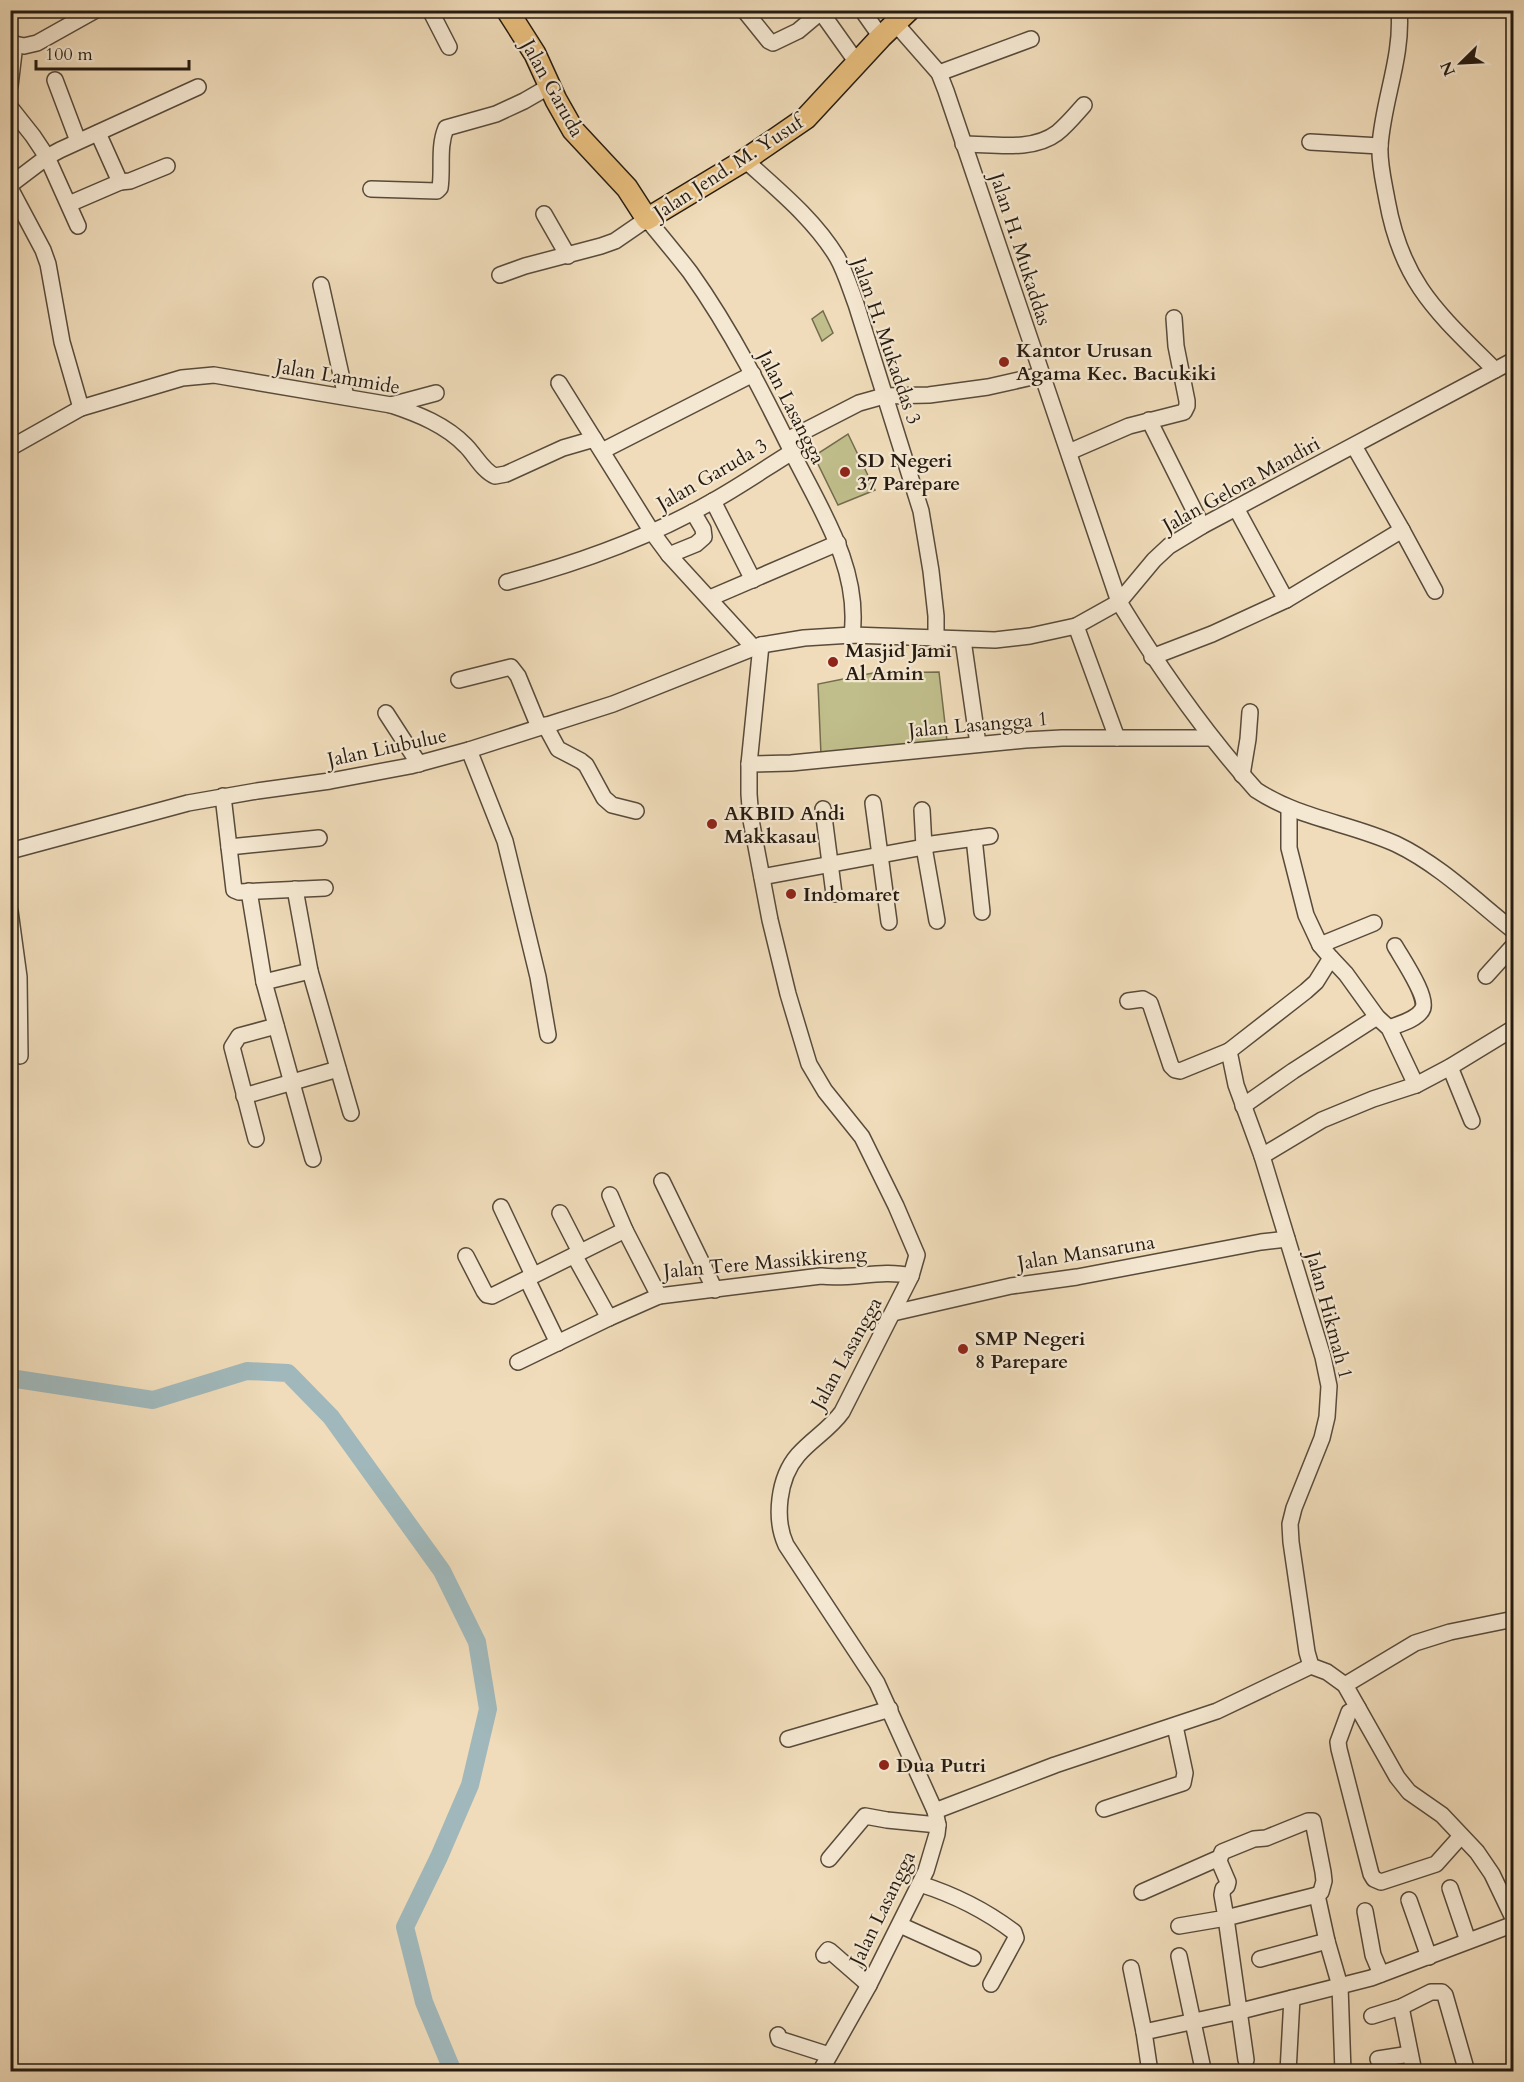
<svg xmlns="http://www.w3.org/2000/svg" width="1524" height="2082" font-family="Cardo,serif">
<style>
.green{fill:#c0be8b;stroke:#726c4e;stroke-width:1.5}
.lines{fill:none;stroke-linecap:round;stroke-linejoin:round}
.river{stroke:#a0b8bb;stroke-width:18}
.minor-casing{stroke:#584b3b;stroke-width:18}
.highway-casing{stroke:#251b11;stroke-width:24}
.minor{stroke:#f5e8d2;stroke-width:15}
.highway{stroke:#e8be7d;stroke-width:21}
.poi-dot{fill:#8f2418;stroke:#f5e8d2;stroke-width:2}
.labels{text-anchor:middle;stroke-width:4.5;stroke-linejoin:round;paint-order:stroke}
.street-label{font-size:20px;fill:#251b11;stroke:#f5e8d2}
.poi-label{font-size:20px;font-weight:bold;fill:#251b11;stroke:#f5e8d2;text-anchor:start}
</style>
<rect width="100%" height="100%" fill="#f0dcba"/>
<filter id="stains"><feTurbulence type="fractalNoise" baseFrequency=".00333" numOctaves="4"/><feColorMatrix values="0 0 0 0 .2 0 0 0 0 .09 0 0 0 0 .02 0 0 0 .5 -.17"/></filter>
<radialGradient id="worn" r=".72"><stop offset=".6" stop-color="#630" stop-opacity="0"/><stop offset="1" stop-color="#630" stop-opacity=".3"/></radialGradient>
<g class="green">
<path d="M823,311l10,22 -11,8 -10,-22z"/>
<path d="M848,434l27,56 -37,15 -24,-49z"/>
<path d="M939,672l8,69 -126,14 -3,-71 55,-11z"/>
</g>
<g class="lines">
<path class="river" d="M10,1378l143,22 94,-29 41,2 43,44 111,154 35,71 11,67 -18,76 -31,72 -34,70 19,75 29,70"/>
<g class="minor-casing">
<g id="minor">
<path d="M430,10l19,37"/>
<path d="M744,10l25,31 4,2 25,-12 25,-21"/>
<path d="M862,10l19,27"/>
<path d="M1399,10c4,47 -16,90 -19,136 -1,18 4,37 7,54 15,84 51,113 108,170"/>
<path d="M821,12l37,52"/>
<path d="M896,24l43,49 7,18 173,511c41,67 84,129 137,188 44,29 94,33 140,54 44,21 80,57 118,87"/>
<path d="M10,43l14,3 13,-3 59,-33"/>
<path d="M939,73l92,-34"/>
<path d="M55,80l23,61"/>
<path d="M10,86l5,-42"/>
<path d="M10,107l23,29 14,21 31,69"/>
<path d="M1310,142l70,4"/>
<path d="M963,144c30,0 69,8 94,-11 10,-8 19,-19 27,-28"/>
<path d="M745,160c33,30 69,59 92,97 8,14 13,31 19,47l65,207 10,60 5,45v24"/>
<path d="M120,182l10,-1 37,-15"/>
<path d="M10,185l37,-28 13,-7 138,-63"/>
<path d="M10,188l33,62 5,14 14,78 19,66"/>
<path d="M371,189l66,2 3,-3c3,-19 -2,-41 6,-60l50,-14 28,-13 26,-15"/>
<path d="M69,204l51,-22 -22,-49"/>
<path d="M544,214l24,42"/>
<path d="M500,275l25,-9 76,-20 14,-5 32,-22c14,17 29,35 43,53 42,59 74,123 106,188 28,55 64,111 56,175"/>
<path d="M321,285l25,112"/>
<path d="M559,383l35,56"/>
<path d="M391,405l45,-12"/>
<path d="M1149,420l53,106"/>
<path d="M787,440l72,-37 25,-7 45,-1 59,-8 53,-12"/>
<path d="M10,448l71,-40 101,-30 32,-3 177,30c27,9 55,20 75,41 9,9 17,25 29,30l11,-2 57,-26 31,-9 58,93 17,23 85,93"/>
<path d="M602,451l151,-77"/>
<path d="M1069,452l60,-26 55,-14 3,-6v-5l-11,-55 -2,-28"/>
<path d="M713,501l40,79"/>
<path d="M1236,508l50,92"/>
<path d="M1402,530l33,61"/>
<path d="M669,555l27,-11 8,-7 -1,-8 -10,-17"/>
<path d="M507,582c72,-19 142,-44 206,-81 27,-15 53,-33 79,-49"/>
<path d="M710,598l128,-55"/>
<path d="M1076,626l41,112"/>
<path d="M963,640l15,104"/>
<path d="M761,645l-12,119v30l2,26 19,100 18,74 21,70 16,27 37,46 34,69 21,49 -6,21 -69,136c-12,17 -30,27 -44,43 -20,23 -24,64 -12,90l91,138 58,128 3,14 -1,9 -11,37 -57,114 -49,87"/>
<path d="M1152,657l60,-23 74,-34 116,-70 -48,-84"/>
<path d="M459,680l52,-13 7,9 21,51"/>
<path d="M386,713l33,51"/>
<path d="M545,725l13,24 23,12 5,4 18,33 8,7 24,6"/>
<path d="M469,750l36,91 33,136 10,58"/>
<path d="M749,764l42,-1 234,-23 37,-2h149"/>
<path d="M1242,775l6,-36 2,-27"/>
<path d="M223,796l11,94 5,2 86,-4"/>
<path d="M873,803l16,119"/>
<path d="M1289,808v40l17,67 14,30 11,13 -15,24 -10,9 -77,60 7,34 26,71 61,201 6,29 -2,31 -5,21 -28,70 -4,16 1,18 16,110 4,14 16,6 18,13 52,92 12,15 33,23 35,37 15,22 22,46"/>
<path d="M823,809l11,85"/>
<path d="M922,810l2,37 13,74"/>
<path d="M974,838l8,74"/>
<path d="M229,847l90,-9"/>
<path d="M10,851l178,-48 69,-12 73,-10 80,-15 59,-16 144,-46 148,-59 43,-7 48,-3 143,5 35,-4 46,-10 43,-24 35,-42 15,-14 33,-20 312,-166"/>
<path d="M762,877l162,-30 8,-3 58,-8"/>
<path d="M295,889l15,82 41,142"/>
<path d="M249,891l15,91 49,177"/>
<path d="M10,911l9,66 1,79"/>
<path d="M1320,945l54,-22"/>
<path d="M1331,958l15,16 31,43 12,11 27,57"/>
<path d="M1486,976l28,-31"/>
<path d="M264,982l46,-11"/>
<path d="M1128,1001l15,-2 7,4 21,63 4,4 5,1 49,-20"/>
<path d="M1389,1028c10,-4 27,-8 33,-18 8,-11 -21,-53 -27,-64"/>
<path d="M1450,1067l22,54"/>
<path d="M244,1096l94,-27"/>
<path d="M1243,1106l50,-35 84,-54"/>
<path d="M256,1139l-24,-92 7,-11 37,-10"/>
<path d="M1262,1156l60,-36 51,-21 43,-14 34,-18 64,-39"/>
<path d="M662,1181l53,109"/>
<path d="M610,1195l15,35 34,66 162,-20c30,4 60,-7 90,0"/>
<path d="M501,1207l32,68"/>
<path d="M560,1213l20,39"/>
<path d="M574,1255l35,63 50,-22"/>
<path d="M466,1256l18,35 3,4 5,1 133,-66"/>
<path d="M527,1279l31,64"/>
<path d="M893,1313l118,-27 66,-9 184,-35 26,-3"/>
<path d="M518,1362l91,-44"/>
<path d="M1345,1685l70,-42 35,-11 64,-13"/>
<path d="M1358,1708l-9,4 -11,30 1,7 32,125 3,5 7,3 55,-18 25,-28"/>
<path d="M788,1739l102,-30"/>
<path d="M1104,1809l79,-26 2,-10 -10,-47"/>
<path d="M935,1811l120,-46 162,-54 94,-45"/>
<path d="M829,1859l36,-43 22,4 51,5"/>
<path d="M920,1884c35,11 65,26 94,48l2,6 -25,46"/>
<path d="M1450,1888l18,53"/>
<path d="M1142,1892l77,-34"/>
<path d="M1409,1900l20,57"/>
<path d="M1365,1911l8,44 8,19"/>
<path d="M900,1925l73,33"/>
<path d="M1179,1926l47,-8 -4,-23 1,-6 4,-3 1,-4 -9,-21 3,-9 32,-13 12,-1 42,-17h5l10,51 1,9 -3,11 -4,3 10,46 13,45 3,86"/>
<path d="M824,1955l4,-5 2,1 39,34"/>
<path d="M1179,1956l24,113"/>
<path d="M1260,1959l67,-18"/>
<path d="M1131,1968l13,64"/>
<path d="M1401,2007l13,65"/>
<path d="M1372,2016l29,-9 30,-15h11l3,3 22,77"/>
<path d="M778,2035l1,4 50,16"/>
<path d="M1378,2059l32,-5"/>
<path d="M1246,2060l-20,-142 91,-23"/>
<path d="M1150,2072l-6,-40 97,-21 130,-33 143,-54"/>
<path d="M1288,2072l4,-74"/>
</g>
</g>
<g class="highway-casing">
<path id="highway" d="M507,10l28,44 21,46 17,30 54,58 20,31 98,-59 61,-42 75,-81 28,-27"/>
</g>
<use href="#minor" class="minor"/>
<use href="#highway" class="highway"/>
</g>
<g class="poi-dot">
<circle cx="1004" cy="362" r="6"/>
<circle cx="845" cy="472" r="6"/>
<circle cx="833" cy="662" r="6"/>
<circle cx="712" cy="824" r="6"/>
<circle cx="791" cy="894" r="6"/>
<circle cx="963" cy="1349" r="6"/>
<circle cx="884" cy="1765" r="6"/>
</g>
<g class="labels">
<g class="street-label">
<text transform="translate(553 88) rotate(61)" y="7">Jalan Garuda</text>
<text transform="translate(728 167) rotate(-33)" y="7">Jalan Jend. M. Yusuf</text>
<text transform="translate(1021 249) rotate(72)" y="7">Jalan H. Mukaddas</text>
<text transform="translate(887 341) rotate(71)" y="7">Jalan H. Mukaddas 3</text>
<text transform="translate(338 376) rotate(10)" y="7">Jalan Lammide</text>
<text transform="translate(792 407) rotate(63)" y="7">Jalan Lasangga</text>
<text transform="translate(712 474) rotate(-30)" y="7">Jalan Garuda 3</text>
<text transform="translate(1241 484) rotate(-29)" y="7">Jalan Gelora Mandiri</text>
<text transform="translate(978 724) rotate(-5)" y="7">Jalan Lasangga 1</text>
<text transform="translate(387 747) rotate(-12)" y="7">Jalan Liubulue</text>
<text transform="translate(1086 1252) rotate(-9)" y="7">Jalan Mansaruna</text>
<text transform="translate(765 1262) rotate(-5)" y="7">Jalan Tere Massikkireng</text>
<text transform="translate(1330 1315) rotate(75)" y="7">Jalan Hikmah 1</text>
<text transform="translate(846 1353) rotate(-61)" y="7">Jalan Lasangga</text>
<text transform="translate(882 1908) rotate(-64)" y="7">Jalan Lasangga</text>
</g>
<g class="poi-label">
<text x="1016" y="357">Kantor Urusan<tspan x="1016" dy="23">Agama Kec. Bacukiki</tspan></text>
<text x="857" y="467">SD Negeri<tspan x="857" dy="23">37 Parepare</tspan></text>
<text x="845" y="657">Masjid Jami<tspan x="845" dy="23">Al Amin</tspan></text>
<text x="724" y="820">AKBID Andi<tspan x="724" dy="23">Makkasau</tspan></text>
<text x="803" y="901">Indomaret</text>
<text x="975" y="1345">SMP Negeri<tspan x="975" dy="23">8 Parepare</tspan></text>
<text x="896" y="1772">Dua Putri</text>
</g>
</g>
<rect width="1524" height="2082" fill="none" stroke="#f0dcba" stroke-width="36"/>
<rect x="12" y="12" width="1500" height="2058" fill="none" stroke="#251b11" stroke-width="3"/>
<rect x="18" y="18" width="1488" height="2046" fill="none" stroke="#251b11" stroke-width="1.5"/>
<g transform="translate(1461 63) rotate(246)" stroke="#f5e8d2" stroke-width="4.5" paint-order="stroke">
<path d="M0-4.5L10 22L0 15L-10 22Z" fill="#251b11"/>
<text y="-9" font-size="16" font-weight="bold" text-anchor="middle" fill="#251b11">N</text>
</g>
<path d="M36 60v9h153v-9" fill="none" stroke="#251b11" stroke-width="3"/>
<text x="45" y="60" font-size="18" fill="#251b11" stroke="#f5e8d2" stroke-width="4.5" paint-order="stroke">100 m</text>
<rect width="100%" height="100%" filter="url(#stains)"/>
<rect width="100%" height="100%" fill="url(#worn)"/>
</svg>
